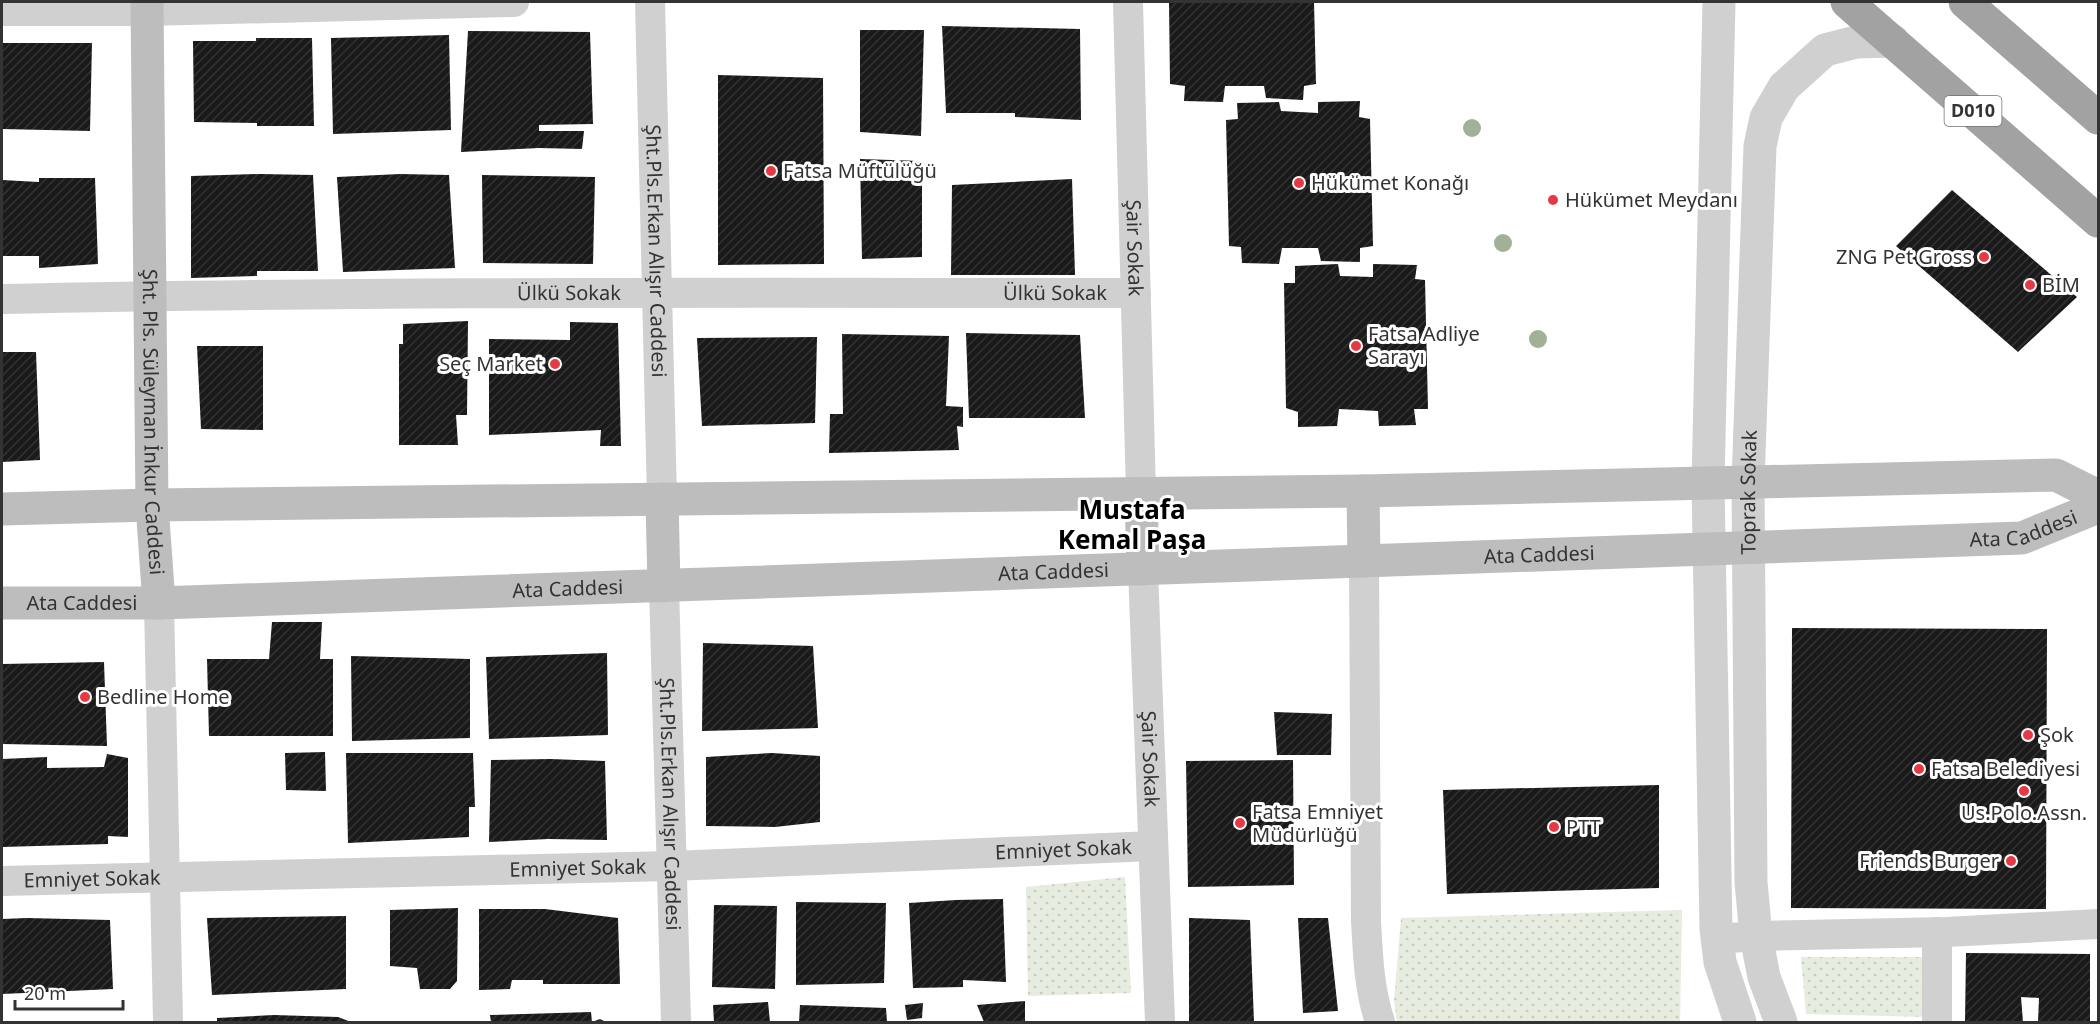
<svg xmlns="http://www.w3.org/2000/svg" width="2100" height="1024" font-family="'Noto Sans',sans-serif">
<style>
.grass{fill:url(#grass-dots)}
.building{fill:url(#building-hatch)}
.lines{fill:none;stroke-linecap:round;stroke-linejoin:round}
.minor{stroke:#d0d0d0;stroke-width:30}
.tertiary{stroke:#d0d0d0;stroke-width:33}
.secondary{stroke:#bdbdbd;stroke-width:33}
.trunk{stroke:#a2a2a2;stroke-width:33}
.tree{fill:#a2b095}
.poi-dot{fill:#e63946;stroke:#fff;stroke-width:2}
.labels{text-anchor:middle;stroke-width:6;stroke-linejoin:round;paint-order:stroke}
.shield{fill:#fff;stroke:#707070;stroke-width:1.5}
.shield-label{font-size:18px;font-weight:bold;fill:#333}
.poi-label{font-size:20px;fill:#333;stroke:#fff;text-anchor:start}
.street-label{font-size:20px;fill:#333;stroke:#fff}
.district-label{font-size:26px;font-weight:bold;fill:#000;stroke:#fff}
</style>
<defs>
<pattern id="grass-dots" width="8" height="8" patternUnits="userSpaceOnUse" patternTransform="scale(1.5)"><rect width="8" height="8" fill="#e6ecdf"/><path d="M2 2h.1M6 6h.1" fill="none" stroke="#c6cbc0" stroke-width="1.8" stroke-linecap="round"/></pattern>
<pattern id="building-hatch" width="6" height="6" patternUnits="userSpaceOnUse" patternTransform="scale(1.5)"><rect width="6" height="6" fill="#1a1a1a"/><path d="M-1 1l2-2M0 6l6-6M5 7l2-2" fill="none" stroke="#333"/></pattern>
</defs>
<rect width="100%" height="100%" fill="#fff"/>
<g class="grass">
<path d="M1125,877l6,116 -103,3 -2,-109z"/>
<path d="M1682,910l-2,112h-283l-3,-21 7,-83z"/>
<path d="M1801,957h124l1,60 -120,-3z"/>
</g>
<g class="building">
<path d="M1169,2h145l2,82 -12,2 -1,14 -37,-2 -2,-12h-39l-2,16 -39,-1 1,-15 -15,-2z"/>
<path d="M942,26l138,3 1,91 -66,-3v-4h-69z"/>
<path d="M860,30h64l-3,106 -61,-4z"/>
<path d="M468,31l122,1 3,92 -54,1v6h45l-2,18 -43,-1 -78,4z"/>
<path d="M449,35l2,95 -118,4 -2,-96z"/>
<path d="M256,38h56l2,88h-57v-3l-63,-1 -1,-81h63z"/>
<path d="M2,43h90l-2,88 -88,-2z"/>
<path d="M718,75l105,3 1,186 -106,1z"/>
<path d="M1360,101l-1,16 11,2 3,127 -13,2v14l-39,-1 -3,-13h-36l-3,16 -37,-1 -1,-16 -12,-1 -3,-126 12,-1 -1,-16 42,-1 2,9 37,2v-11z"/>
<path d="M860,159l62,2v96l-60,2z"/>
<path d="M260,174l53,1 5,96h-61v5l-66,2v-102z"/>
<path d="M400,174l49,1 6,93 -112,4 -6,-95z"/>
<path d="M482,175l113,2 -2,87 -110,-1z"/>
<path d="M39,178h56l3,86 -59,4v-12h-37v-76l37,2z"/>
<path d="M1072,179l3,96h-124l1,-90z"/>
<path d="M1952,190l125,107 -59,55 -122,-106z"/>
<path d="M1338,264l2,12 33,1v-13l44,1 -2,14 10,1 3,129h-14l2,16 -37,1 -1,-15 -39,-2 -2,17 -39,1v-15l-12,-4 -2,-125h11v-17z"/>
<path d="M468,321l-1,94h-11l2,30h-59v-101h4v-20z"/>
<path d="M570,322l48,1 3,123h-21l1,-16 -112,5v-96l81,1z"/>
<path d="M966,333l114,2 5,83h-116z"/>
<path d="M842,334l107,2 -3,70 17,1v20l-6,-1 2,24 -130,3 1,-39h13z"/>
<path d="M817,337l-2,86 -113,3 -5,-88z"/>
<path d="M197,346h66v84l-62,-1z"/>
<path d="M2,352h34l4,108 -38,2z"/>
<path d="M272,622h50l-2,37h13v77h-124l-2,-77h62z"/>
<path d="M1792,628l255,1 -1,280 -255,-1z"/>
<path d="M703,643l110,3 5,82 -116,3z"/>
<path d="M607,653l1,82 -119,4 -3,-82z"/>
<path d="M351,656l119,3v79l-118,3z"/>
<path d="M104,662l3,84 -105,-2v-80z"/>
<path d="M1274,712l58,2 -1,41h-54z"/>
<path d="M325,752l1,39 -40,-1 -1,-37z"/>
<path d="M346,753h127l2,54h-6v30l-121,6z"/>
<path d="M772,753l48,3v66l-45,5 -69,-1v-69z"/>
<path d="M107,754l21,4v79l-20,-1v8l-106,3v-88l45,-2v11l57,-1z"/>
<path d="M550,759l55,2 2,79 -59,-1 -59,3 2,-82z"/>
<path d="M1293,760l1,125 -106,2 -2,-126z"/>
<path d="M1659,785v103l-212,6 -4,-104z"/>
<path d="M1003,899l3,83 -43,-2v7l-50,1 -4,-85 47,-3z"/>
<path d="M796,902l90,1 -2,80 -88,2z"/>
<path d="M714,905l63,1 -2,83 -63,-2z"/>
<path d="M458,908l-1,73 -7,8h-30l-3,-21 -27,-2v-56z"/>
<path d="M479,909h66l73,9 2,66h-77v-4h-31l-2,9 -31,1z"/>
<path d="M346,916v73l-134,6 -5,-77z"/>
<path d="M27,918l83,2 3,69 -111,5v-75z"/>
<path d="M1189,918l61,2 4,102h-65z"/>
<path d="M1298,918h30l10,93 -35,2z"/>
<path d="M1966,953l124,1v68h-52l1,-24 -18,-1 2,25h-58z"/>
<path d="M1025,1001v21h-41l-7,-17z"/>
<path d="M768,1002l2,20h-56l-1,-17z"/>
<path d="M923,1003l-1,15 -15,2 -2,-15z"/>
<path d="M800,1005l86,3 1,14h-88z"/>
<path d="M591,1012l1,10 8,-3 6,3h-115l-1,-7z"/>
<path d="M274,1015l64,2 13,5h-134v-4z"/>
</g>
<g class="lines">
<g class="minor">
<path id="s1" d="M650,2l12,497"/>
<path id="s2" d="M1128,2l13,492"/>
<path d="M2,11h145l367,-9"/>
<path id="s3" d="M2,299c377,-8 756,-6 1134,-6"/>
<path d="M1364,561l2,360c2,35 3,68 14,101"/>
<path id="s4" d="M1143,569l17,453"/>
<path id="s5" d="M664,586l12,436"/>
<path d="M159,603l9,419"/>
<path id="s6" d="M2,881l670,-15 481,-20"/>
<path d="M1937,932v90"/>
<path d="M1718,939l38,-3 190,-4 152,-8"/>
</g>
<g class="tertiary">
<path d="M1719,2l-11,481 8,446 4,33 20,60"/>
<path id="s7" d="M1781,1022l-17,-45 -8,-41 -5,-54 -3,-400 12,-336 6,-28 18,-31 41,-37 31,-8 37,-1"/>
</g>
<g class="secondary">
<path id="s8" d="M147,2l5,503 7,98"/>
<path d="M1363,491l1,70"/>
<path d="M1141,494l2,75"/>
<path d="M662,499l2,87"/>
<path d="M2,509l150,-4 1211,-14 693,-16 42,21"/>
<path id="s9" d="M2,603h157l1863,-65 76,-31"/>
</g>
<g class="trunk">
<path d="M1847,2l251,219"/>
<path d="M1965,2l133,116"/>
</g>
</g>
<g class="tree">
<circle cx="1472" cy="128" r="9"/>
<circle cx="1503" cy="243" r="9"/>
<circle cx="1538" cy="339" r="9"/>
</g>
<g class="poi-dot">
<circle cx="771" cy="171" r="6"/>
<circle cx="1299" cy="183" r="6"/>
<circle cx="1553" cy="200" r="6"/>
<circle cx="1984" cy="257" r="6"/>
<circle cx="2030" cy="285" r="6"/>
<circle cx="1356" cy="346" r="6"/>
<circle cx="555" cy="364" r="6"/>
<circle cx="85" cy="697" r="6"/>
<circle cx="2028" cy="735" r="6"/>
<circle cx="1919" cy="769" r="6"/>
<circle cx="2024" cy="791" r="6"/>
<circle cx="1240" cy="823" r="6"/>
<circle cx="1554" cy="827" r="6"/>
<circle cx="2011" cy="861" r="6"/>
</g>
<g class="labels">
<rect class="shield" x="1944.5" y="96" width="57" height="30" rx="4.5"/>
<g class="shield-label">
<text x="1973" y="117">D010</text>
</g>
<g class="poi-label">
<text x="783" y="178">Fatsa Müftülüğü</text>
<text x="1311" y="190">Hükümet Konağı</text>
<text x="1565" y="207">Hükümet Meydanı</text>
<text x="1972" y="264" text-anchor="end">ZNG Pet Gross</text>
<text x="2042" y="292">BİM</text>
<text x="1368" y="341">Fatsa Adliye<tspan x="1368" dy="23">Sarayı</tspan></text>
<text x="543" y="371" text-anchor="end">Seç Market</text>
<text x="97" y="704">Bedline Home</text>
<text x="2040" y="742">Şok</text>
<text x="1931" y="776">Fatsa Belediyesi</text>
<text x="1252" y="819">Fatsa Emniyet<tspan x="1252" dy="23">Müdürlüğü</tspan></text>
<text x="2024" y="820" text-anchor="middle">Us.Polo.Assn.</text>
<text x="1566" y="834">PTT</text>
<text x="1999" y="868" text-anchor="end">Friends Burger</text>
</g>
<g class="street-label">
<text dy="7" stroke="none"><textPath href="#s2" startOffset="246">Şair Sokak</textPath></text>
<text dy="7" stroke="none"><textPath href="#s1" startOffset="249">Şht.Pls.Erkan Alışır Caddesi</textPath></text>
<text dy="7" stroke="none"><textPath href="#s3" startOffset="1053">Ülkü Sokak</textPath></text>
<text dy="7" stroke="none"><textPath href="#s3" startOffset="567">Ülkü Sokak</textPath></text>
<text dy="7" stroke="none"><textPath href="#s8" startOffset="420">Şht. Pls. Süleyman İnkur Caddesi</textPath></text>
<text dy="7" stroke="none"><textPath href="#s7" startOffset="534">Toprak Sokak</textPath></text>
<text dy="7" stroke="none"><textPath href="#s9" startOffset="2024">Ata Caddesi</textPath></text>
<text dy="7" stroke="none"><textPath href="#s9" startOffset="1538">Ata Caddesi</textPath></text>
<text dy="7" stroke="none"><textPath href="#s9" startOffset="1052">Ata Caddesi</textPath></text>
<text dy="7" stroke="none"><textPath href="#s9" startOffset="566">Ata Caddesi</textPath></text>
<text dy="7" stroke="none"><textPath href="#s9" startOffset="80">Ata Caddesi</textPath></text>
<text dy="7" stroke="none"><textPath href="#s4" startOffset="190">Şair Sokak</textPath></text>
<text dy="7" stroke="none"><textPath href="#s5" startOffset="218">Şht.Pls.Erkan Alışır Caddesi</textPath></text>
<text dy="7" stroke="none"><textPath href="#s6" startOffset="1062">Emniyet Sokak</textPath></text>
<text dy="7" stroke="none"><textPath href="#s6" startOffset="576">Emniyet Sokak</textPath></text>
<text dy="7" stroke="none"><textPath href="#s6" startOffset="90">Emniyet Sokak</textPath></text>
</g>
<g class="district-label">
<text x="1132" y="519">Mustafa<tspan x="1132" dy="30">Kemal Paşa</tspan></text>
</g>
</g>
<rect width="2100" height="1024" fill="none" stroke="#333333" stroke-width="6"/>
<path d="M15 1000v9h108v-9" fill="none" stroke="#333333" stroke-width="3"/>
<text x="24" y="1000" font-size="18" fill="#333333" stroke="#ffffff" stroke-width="4.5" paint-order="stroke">20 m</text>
</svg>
